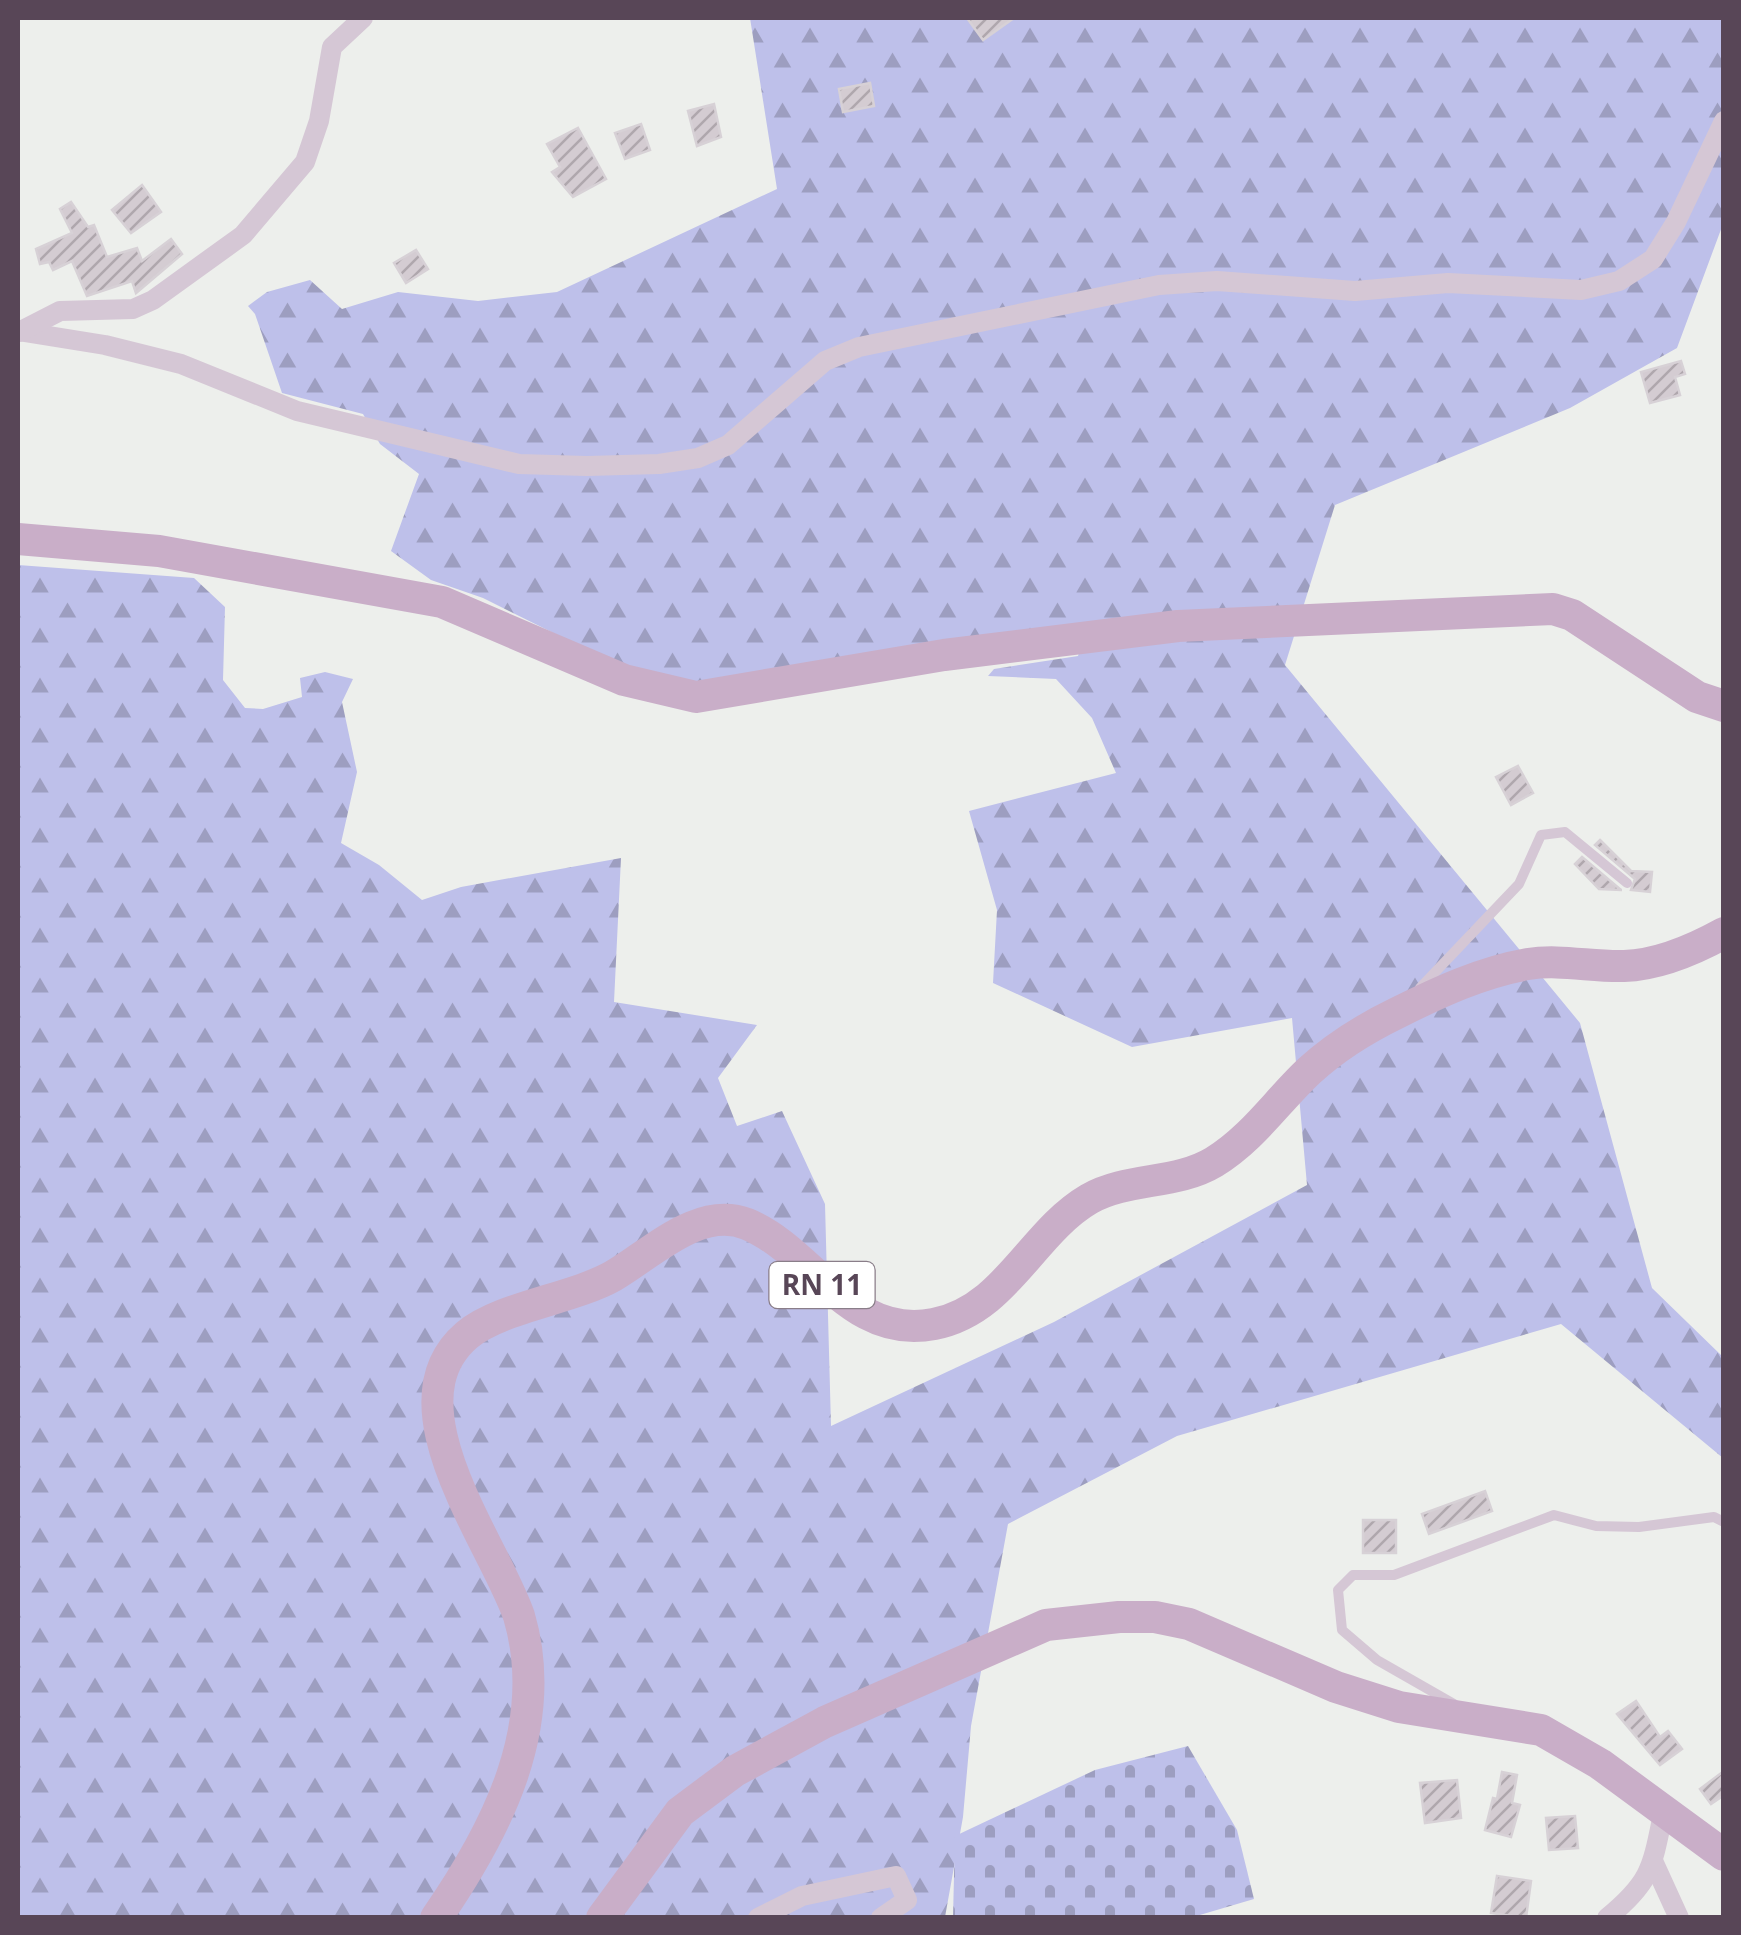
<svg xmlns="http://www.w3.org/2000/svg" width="1741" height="1935" font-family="'Open Sans',sans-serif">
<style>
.forest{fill:url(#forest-firs)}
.cemetery{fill:url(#cemetery-stones)}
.building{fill:url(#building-hatch);stroke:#d7d1d6;stroke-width:2.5}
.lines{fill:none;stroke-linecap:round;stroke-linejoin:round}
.lane{stroke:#d5c7d5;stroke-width:10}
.street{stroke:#d5c7d5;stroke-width:20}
.primary{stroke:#c9aec8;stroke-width:32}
.labels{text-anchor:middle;stroke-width:10;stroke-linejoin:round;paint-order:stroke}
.shield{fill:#fff;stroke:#8a7e89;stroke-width:2.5}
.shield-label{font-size:28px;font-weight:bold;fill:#584657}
</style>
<defs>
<pattern id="forest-firs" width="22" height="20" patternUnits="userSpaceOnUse" patternTransform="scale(2.5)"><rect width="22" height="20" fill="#bec0ea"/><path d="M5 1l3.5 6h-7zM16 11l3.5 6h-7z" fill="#9d9ec0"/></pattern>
<pattern id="cemetery-stones" width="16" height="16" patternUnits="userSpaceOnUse" patternTransform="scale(2.5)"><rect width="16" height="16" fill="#bec0ea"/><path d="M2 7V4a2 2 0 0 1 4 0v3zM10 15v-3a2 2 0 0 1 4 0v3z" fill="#9d9ec0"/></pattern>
<pattern id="building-hatch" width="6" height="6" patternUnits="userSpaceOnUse" patternTransform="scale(2.5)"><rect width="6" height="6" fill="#d4ccd2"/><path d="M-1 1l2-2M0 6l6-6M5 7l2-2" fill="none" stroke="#afa7ad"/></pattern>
</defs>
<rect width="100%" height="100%" fill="#edefec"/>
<path class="forest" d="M750,18h973v206l-46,124 -107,60 -235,97 -50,160 295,358 72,265 71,69v101l-162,-134 -384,112 -169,88 -37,202 -8,91 -18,100 -927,1v-1353l176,13 31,29 -2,73 22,28 18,1 39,-12 -2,-19 25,-6 28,7 -11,23 15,70 -16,71 38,22 43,35 39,-13 160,-29 -7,144 143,23 -39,53 19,48 45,-15 43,93 6,222 223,-104 253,-137 -15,-167 -160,29 -139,-64 4,-73 -28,-99 147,-38 -24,-55 -36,-39 -68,-3 6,-7 84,-13 9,-31 -402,58 -79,-24 -123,-61 -52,-18 -40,-29 28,-77 -39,-30 -17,-30 -81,-21 -27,-79 -7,-8 19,-14 43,-12 32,29 56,-17 80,9 79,-9 220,-103z"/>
<path class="cemetery" d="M1188,1746l49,84 17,69 -61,18h-240l2,-81 140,-66z"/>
<g class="building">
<path d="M967,18h47l-31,22z"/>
<path d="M870,83l4,23 -31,6 -4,-23z"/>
<path d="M714,104l7,33 -24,9 -9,-35z"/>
<path d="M641,124l9,26 -25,9 -10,-26z"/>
<path d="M578,128l28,51 -33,18 -21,-25 8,-5 -13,-23z"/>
<path d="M142,185l19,27 -30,21 -19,-23z"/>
<path d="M71,202l17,25 6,-2 13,32 30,-9 5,13 29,-22 11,15 -46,39 -4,-12 -45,15 -15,-35 -19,9 -4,-8 -9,2 -4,-15 36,-16 -12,-24z"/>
<path d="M416,250l12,19 -22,14 -12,-20z"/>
<path d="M1681,361l4,13 -10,3 5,18 -30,8 -9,-31z"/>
<path d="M1518,766l15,27 -22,12 -15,-28z"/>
<path d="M1600,840l31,31 21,1 -2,20 -19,-2 4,-11 -40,-34z"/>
<path d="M1582,857l39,33h1l-23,-1 -24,-25z"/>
<path d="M1485,1491l7,20 -63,23 -7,-20z"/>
<rect x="1363" y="1520" width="33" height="33"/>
<path d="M1636,1701l24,36 8,-6 14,18 -22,16 -43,-51z"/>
<path d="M1724,1771v24l-13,9 -11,-15z"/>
<path d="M1502,1772l15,3 -5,28 8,2 -9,32 -26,-7 8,-32 4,1z"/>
<path d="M1457,1780l4,38 -36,5 -5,-40z"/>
<path d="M1575,1816l3,32 -29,2 -3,-32z"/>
<path d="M1497,1876l34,5 -5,37 -35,-5z"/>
</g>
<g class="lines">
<g class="lane">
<path d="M1420,988l99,-104 22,-49 24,-3 62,51"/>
<path d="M1454,1704l-77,-44 -35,-30 -4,-40 15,-15h41l160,-60 42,11 43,1 75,-10 10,5"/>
</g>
<g class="street">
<path d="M18,331l87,14 76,19 116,47 155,37 67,16 68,2 72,-2 39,-6 30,-13 97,-84 34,-14 300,-62 58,-4 138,10 93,-8 133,7 38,-9 34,-22 23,-37 48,-101"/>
<path d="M19,332l41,-21 73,-2 20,-9 90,-65 62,-73 14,-41 13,-74 31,-29"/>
<path d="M1653,1861l26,57"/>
<path d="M758,1918l44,-22 94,-20 11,24 -26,18"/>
<path d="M1607,1918c44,-36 45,-50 56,-104"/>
</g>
<g class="primary">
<path d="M18,539l141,12 283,51 182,78 72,17 248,-42 234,-29 375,-17 19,6 125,82 27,9"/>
<path d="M436,1918c61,-88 115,-193 83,-302 -25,-73 -133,-212 -52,-281 33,-28 105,-36 146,-59 38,-22 86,-71 134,-52 66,27 103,117 187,100 72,-14 97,-91 155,-125 39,-22 87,-14 125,-37 39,-24 63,-61 95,-91 25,-23 57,-43 88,-58 42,-21 85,-41 131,-49 32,-5 64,3 96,2 34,-1 71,-17 100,-33"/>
<path d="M602,1918l78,-106 55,-41 90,-49 221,-97 73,-8h36l34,7 147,63 63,20 142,23 59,34 124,91"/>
</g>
</g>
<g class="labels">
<rect class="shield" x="769.5" y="1262" width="105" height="46" rx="8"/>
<g class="shield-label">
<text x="822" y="1295">RN 11</text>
</g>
</g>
<rect width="1741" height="1935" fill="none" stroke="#584657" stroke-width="40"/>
</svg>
